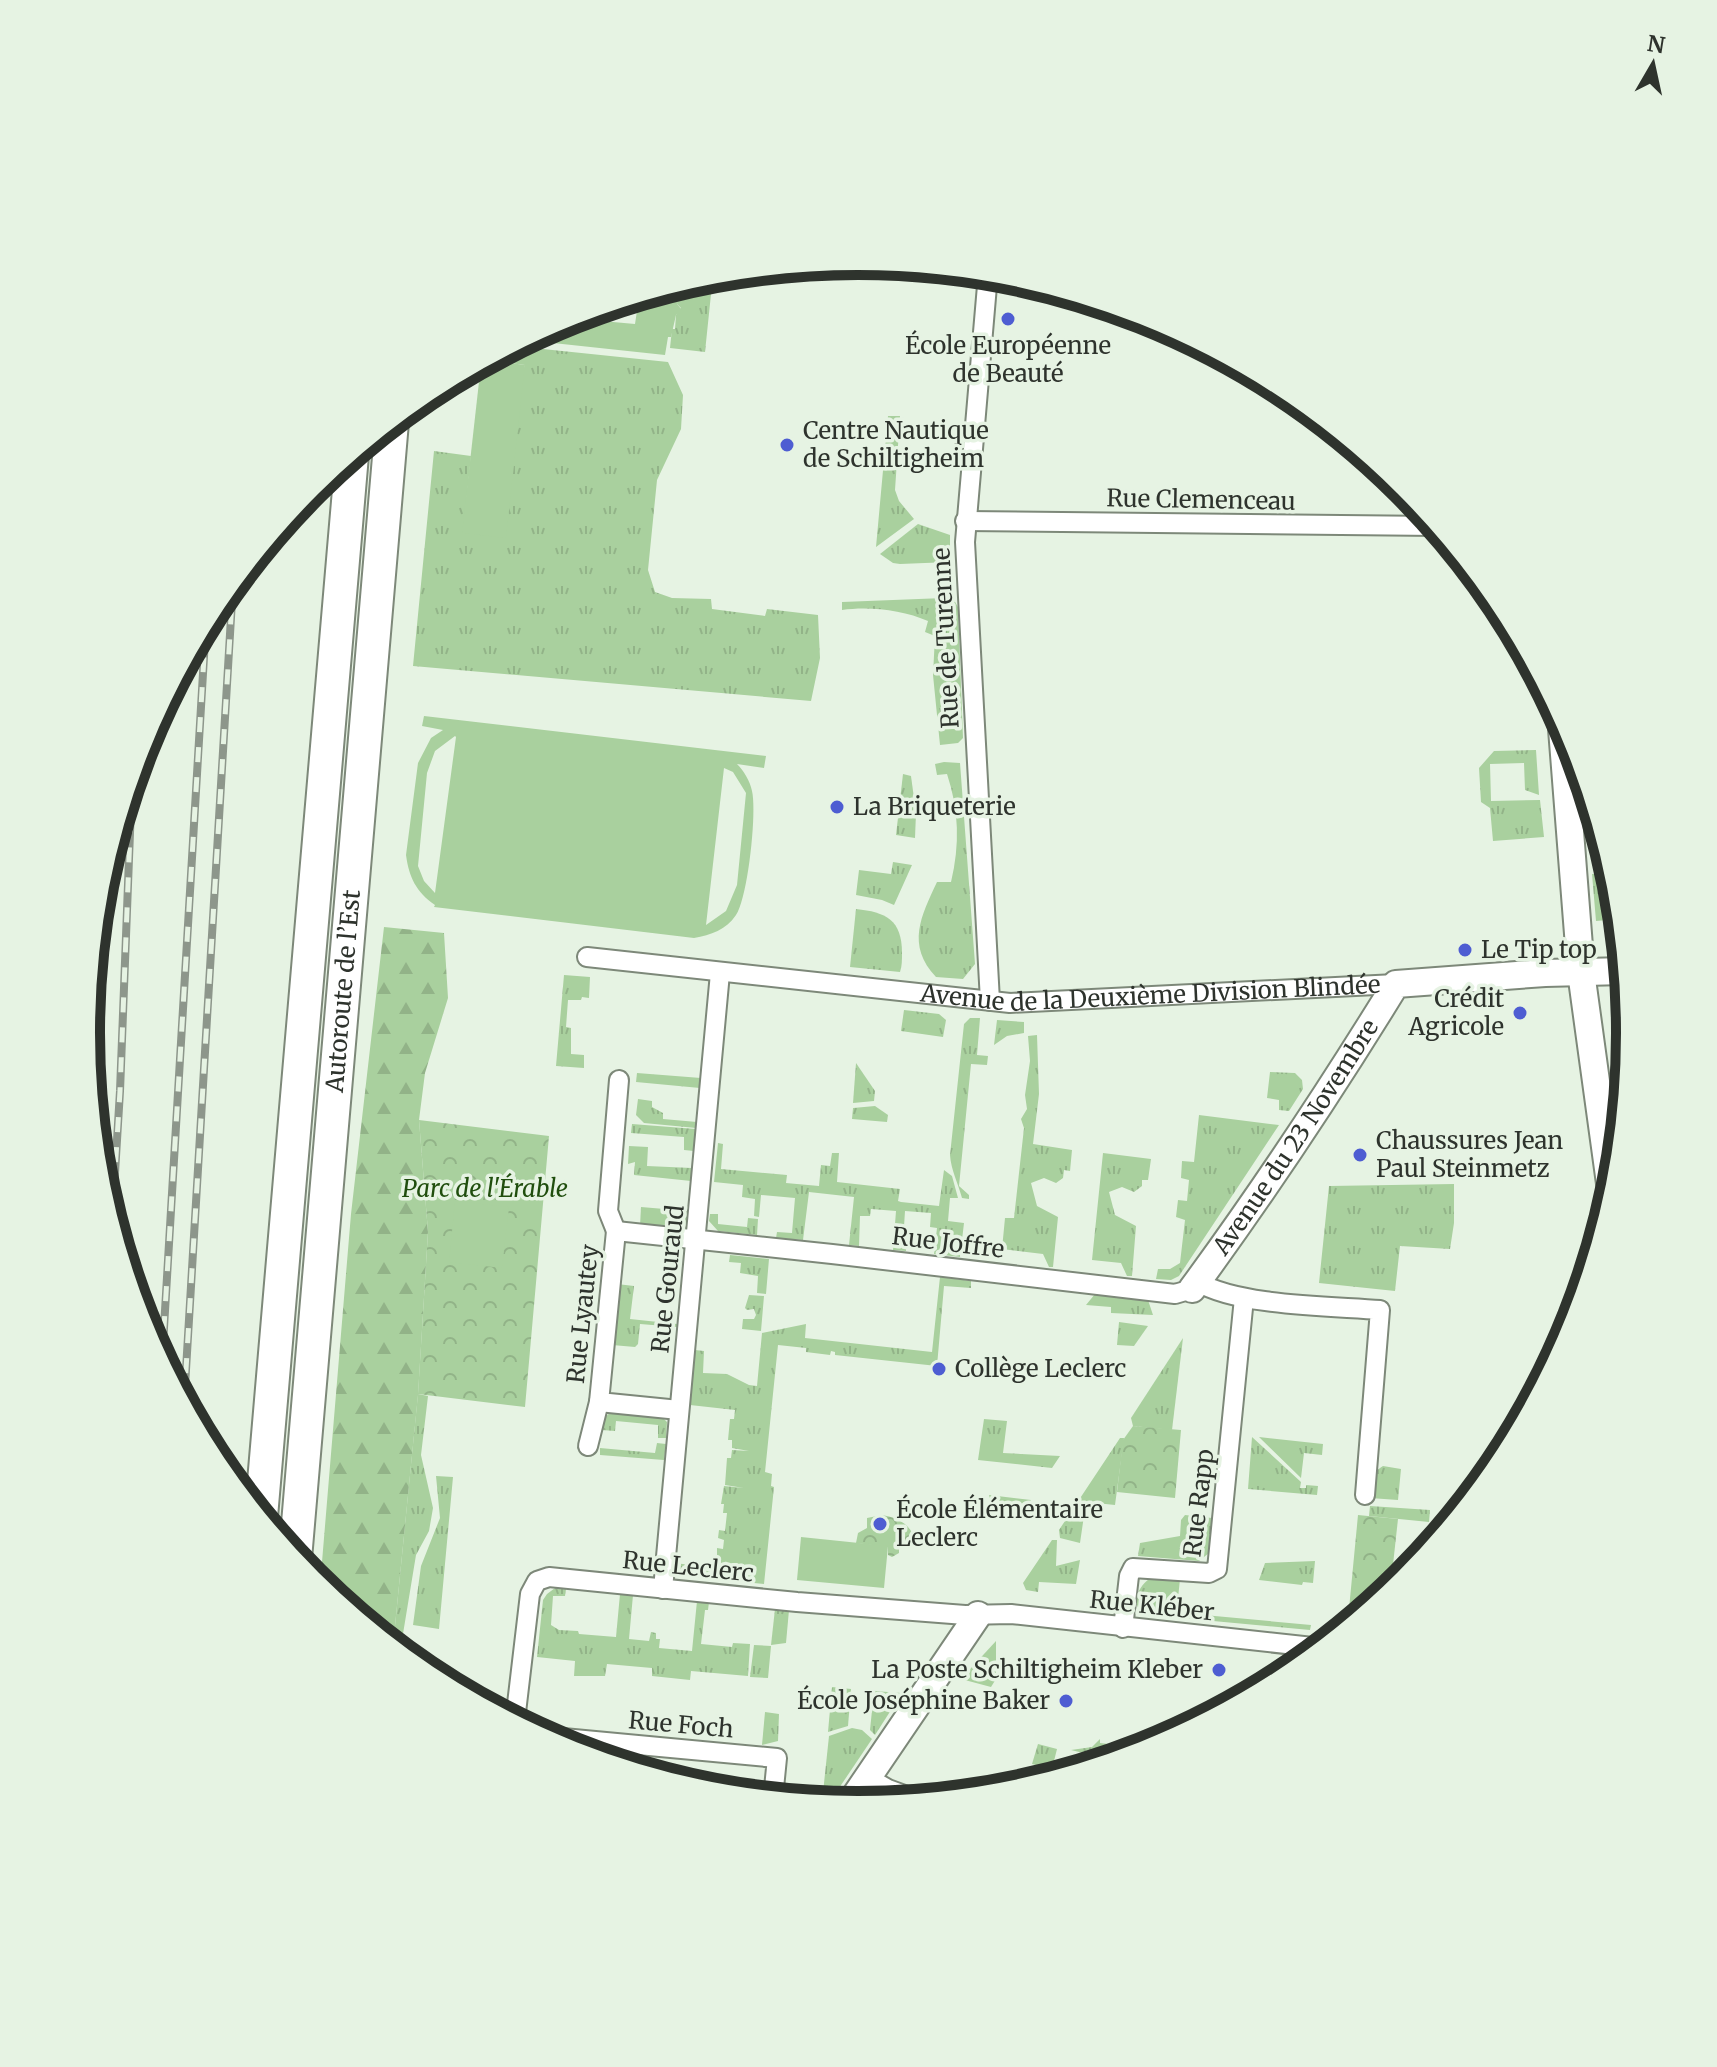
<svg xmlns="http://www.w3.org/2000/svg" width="1717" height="2067" font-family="Merriweather,serif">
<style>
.grass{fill:url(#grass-tufts)}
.forest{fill:url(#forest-firs)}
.park{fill:url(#park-crowns)}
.garden{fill:#a9d09e;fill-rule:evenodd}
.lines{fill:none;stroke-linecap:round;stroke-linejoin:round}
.street-casing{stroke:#7d8879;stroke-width:22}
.secondary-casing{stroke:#7d8879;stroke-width:30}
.highway-casing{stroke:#7d8879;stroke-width:36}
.street{stroke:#fff;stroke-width:18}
.secondary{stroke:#fff;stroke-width:26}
.highway{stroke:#fff;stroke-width:32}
.rail-casing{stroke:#8d968b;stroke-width:8}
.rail{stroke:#e6f3e3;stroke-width:5;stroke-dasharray:15;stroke-linecap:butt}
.poi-dot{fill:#4e5dd2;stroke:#e6f3e3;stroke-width:3}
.labels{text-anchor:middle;stroke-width:7;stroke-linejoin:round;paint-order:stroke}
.poi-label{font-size:24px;fill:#2e332d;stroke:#e6f3e3;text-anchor:start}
.street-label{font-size:24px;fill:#2e332d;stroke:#e6f3e3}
.park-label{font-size:24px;font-style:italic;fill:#204e0e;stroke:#e6f3e3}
.rim{fill:none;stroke:#2e332d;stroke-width:10}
</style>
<defs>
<pattern id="grass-tufts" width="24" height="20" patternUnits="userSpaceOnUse" patternTransform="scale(2)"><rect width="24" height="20" fill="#a9d09e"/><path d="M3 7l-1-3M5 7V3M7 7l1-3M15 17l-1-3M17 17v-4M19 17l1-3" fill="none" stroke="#92b388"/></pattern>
<pattern id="forest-firs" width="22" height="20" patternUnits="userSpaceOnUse" patternTransform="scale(2)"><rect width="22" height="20" fill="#a9d09e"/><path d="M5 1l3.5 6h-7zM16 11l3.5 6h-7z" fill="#92b388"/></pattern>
<pattern id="park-crowns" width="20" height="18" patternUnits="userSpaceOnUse" patternTransform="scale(2)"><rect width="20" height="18" fill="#a9d09e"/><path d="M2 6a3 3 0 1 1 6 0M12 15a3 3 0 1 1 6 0" fill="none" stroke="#92b388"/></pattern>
</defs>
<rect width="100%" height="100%" fill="#e6f3e3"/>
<g class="grass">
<path d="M713,275l-8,77 -35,-4 2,-19h3l1,-14 5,-7 -4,-4 1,-14 -11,-2z"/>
<path d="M514,346l154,16 15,33 -2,34 -24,51 -9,90 7,22 17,6 39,1 1,10 53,7 2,-7 51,6 2,43 -9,43 -398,-35 21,-215 37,5 -8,77 62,-168 -38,-5z"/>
<path d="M888,416h12l-5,74 4,11 15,18 -38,28z"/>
<path d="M918,524l32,11v27l-50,2 -7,-1 -13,-9z"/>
<path d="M944,598l10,2 4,7 5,131 -5,5 -18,2 -7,-70 2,-39 -10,-4 3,-11c-25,-11 -59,-15 -86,-11v-8z"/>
<path d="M1536,750l3,45 -14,-5 -1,-27 -34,1 1,37 49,-1 4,37 -51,4 -3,-33 -9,-6 -2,-34 15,-17z"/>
<path d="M944,762l16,1 15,201 -12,15 -27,-2c-30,-32 -15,-61 1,-95h14c9,-37 8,-72 -4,-108l-10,1 -2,-11z"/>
<path d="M903,774l8,2 5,37 -1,25 -19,-3z"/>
<path d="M893,862l19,3 -18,40 -12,-5 -26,-5 3,-25 32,4z"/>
<path d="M1612,873v7l4,3 4,36 -24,2 -4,-47z"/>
<path d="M856,909c30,3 46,11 46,44 0,7 0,13 -2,19l-50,-5z"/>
<path d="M564,975l26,2 -1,21 -7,-1 -1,3h-13l-2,27 5,1v26l13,1v13l-28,-2z"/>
<path d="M904,1010l35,4 7,6 -3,17 -42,-6z"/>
<path d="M970,1018h10l-3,37 11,1 -1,9 -16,-1 -12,122 10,9v4l-7,-1c-4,-15 -11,-28 -12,-43l14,-131z"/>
<path d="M997,1020l27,2v11l-17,3 -13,9z"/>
<path d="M1037,1035l2,59 -6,50 39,6 -2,21 -6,-1 -1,8 -7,5 -12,-5 -13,5 6,23 21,11 -5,50h-4l-6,-13 -41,-5 3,-31h9l10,-90 -3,-9 6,-10 -2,-14 5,-34 -2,-25z"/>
<path d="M856,1063l19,28 -1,10 -21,2z"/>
<path d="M1270,1072l25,1 7,7 1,9 -14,22 -10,-1v-10l-12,-2z"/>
<path d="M637,1073l64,5 -1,10 -64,-6z"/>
<path d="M638,1099l14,2v6l11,6v6l34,3 -1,6 -52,-5 -8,-8z"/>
<path d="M875,1106l13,9 -1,7 -35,-3 1,-11z"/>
<path d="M1199,1115l80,10 -100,151 -8,4 -15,-1 2,-10h12l10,-6 5,-43 -9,-3 2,-17 9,1 2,-21 -8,-2 1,-17 12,1z"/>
<path d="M632,1124l64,5 -2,22 -10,-1v-13l-53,-4z"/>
<path d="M718,1143l5,1 -2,25 66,6 -1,8 33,3 2,-21 9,1 2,-13h7l-2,29 63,7 -2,12 3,1 38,4 5,-36 8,6 6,22h-8l-2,23 16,2 -4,34 -26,-3 3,-26 -7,-1 1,-14 -26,-2 -2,31 3,1v8l-13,-1 3,-39 -25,-2 -1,7h-10l-1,30 -10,-1 5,-48 -45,-5 -6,48 -27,-2 1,-6 15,1 3,-35 -34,-3 -2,22 -5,-1 1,-17 -13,-2 1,-12 -29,-3z"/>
<path d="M629,1146l19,1 -1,19 45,2 -1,13 -57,-6 1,-13 -7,2z"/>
<path d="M1103,1153l48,6 -3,21h-6v6l-8,6 -12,-5 -13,5 6,23 21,11 -4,50h-5l-6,-13 -29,-3z"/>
<path d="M1454,1184v39l-4,26 -50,-3 -5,45 -76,-8 10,-97z"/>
<path d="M641,1207l47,4 -2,13 -7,6 -39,-4z"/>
<path d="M710,1214h8v10l29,3 1,-9 10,1 -1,16 -39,-4 -9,-10z"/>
<path d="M730,1255l39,4 -3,35 -9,-1 1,-17 -18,-3 1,-10 -12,-1z"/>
<path d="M940,1277l31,4v7l-27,-2 -7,80 -102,-11v-3l-4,-1 -1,4 -24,-3v-4l-28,-3 -13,127 7,2 -1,12 3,1 -10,97 -81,-8 -6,-5 -2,-8 39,5v4l6,1 1,-15 -4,-1v-9l6,1 1,-9 -6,-2 1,-8 6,1 2,-18h-4l1,-9h-3l3,-18 20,2 -19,-3 2,-27h4l1,-8 17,1 -17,-3v-8h-4l2,-21h4l1,-9 -45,-5 5,-55 9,1 -1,22 24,1 22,11 8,1 5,-53 44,-9 -1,14 127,14z"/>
<path d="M617,1284l17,2 -4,33 47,5v3l-37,-3 -2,20 -3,3 -23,-2z"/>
<path d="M1095,1294l53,6 5,15 -42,-2v-6l-25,-2z"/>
<path d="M749,1295l15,1 -3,35 -19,-2 1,-10h11l2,-4 -2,-6 -7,1 -2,-2z"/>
<path d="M1119,1322l29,4 -14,20 -17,-1z"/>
<path d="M1183,1338l-11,92 -39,-4 -2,-8z"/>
<path d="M418,1394l10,2 -7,59 12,53 -4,23 -13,24 -16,97 -7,-6z"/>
<path d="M611,1412l50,4 6,6 -1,16h-8v-13l-42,-4 -1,10 -13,-1 1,-11z"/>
<path d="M984,1419l23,2 -4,32 57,3 -8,12 -74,-8z"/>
<path d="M1252,1437l49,45 -1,6h6v-3l12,1 -1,9 -69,-6z"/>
<path d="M1259,1437l64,7 -1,11 -18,-2 -3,25z"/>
<path d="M1120,1438h4l-9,67 -29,-3 -6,41 -20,-5 -1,-8z"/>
<path d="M657,1443l9,1 -2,16 -64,-5v-7l55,5z"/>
<path d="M1383,1466l18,3 -3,31 -28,-2c2,-12 0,-25 13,-32z"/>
<path d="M436,1476l17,1 -14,152 -26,-4 8,-59 19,-48z"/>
<path d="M989,1495l42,5 -9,13 -29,-3z"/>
<path d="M1370,1506l60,4 -1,12 -60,-6z"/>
<path d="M1185,1515l27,3 -3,35 -10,8 -61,-5 2,-13 40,-7 1,-16z"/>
<path d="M1052,1540h5l-1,26 24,-6 -4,24 -37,-2 -1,10 -12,-2 -3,-7z"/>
<path d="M1315,1561l-2,22 -10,-1 -1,3 -43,-5 6,-17z"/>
<path d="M1153,1577l27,2 -4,39c-8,-1 -25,1 -32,-4 -16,-11 -3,-32 9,-37z"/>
<path d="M555,1588l11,1 -1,7h-12l-2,29 8,5 19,1 1,3 37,3 4,-43 13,1 -4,44 20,2 2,-9 5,1v6h4l-1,9 33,3 5,-50 12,1 -1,8h-3l-4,34 31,3 1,-4 17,1 -2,32 -57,-5 -1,9 -38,-4v-8l-45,-4 -2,12h-31l1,-15 -38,-4 6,-57 4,-6z"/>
<path d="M775,1609l14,1 -3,33 -15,2z"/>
<path d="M1182,1613l129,12 -1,5 -129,-12z"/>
<path d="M996,1641v38l-5,8 -30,-8z"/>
<path d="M754,1645l17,1 -3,32 -18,-1z"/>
<path d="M832,1687l19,2 -3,37 -20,6z"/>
<path d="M874,1691l28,2 -27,42 -5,-5z"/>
<path d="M765,1712l14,2 -1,27 -16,4z"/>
<path d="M852,1728l10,2 10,9 -43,64 -7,-1 7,-66z"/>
<path d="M1100,1739v4l35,4 -3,7 -20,6 -41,-10 21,-3z"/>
<path d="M1038,1744l19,5 -5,20 -20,-5z"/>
</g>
<path class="forest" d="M384,927l60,6 4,65 -23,75 -6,47 9,112 -10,163 -25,251 -73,-60 31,-372z"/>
<g class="park">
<path d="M419,1120l130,16 -24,271 -107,-13 10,-162z"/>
<path d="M1133,1426l48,4 -6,68 -58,-6 6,-52z"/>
<path d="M882,1515c17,3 34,11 32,32l-15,-1v7l-7,4 -4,-2v-8l-32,-4 2,-10 9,-5v-10z"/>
<path d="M1358,1515l40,4 -8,73 -23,19 -18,-2z"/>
</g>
<g class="garden">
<path d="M667,288l11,2 -1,14 5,6 -6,5 -5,22h-3l-3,18 -140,-15 44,-22 66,6 2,-13 -6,-4 1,-5 6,-5z"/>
<path d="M487,360l38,5 -19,173 -44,-5 19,-169z"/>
<path d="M424,716l342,40 -2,12 -27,-4c7,7 13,17 15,27 5,21 -4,106 -16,124 -10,15 -25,20 -42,23l-260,-31 1,-2c-19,-13 -26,-28 -29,-50l12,-92 13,-25 12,-8 -21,-4zM455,736l1,1 -21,156 -11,-12 -6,-15 9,-93 8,-22zM724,768l9,4 13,21 -9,92 -11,26 -20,14z"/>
<path d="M455,1201l54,6 -7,61 -53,-6z"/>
<path d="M801,1537l87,9 -4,42 -87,-8z"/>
</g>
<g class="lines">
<g class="street-casing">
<g id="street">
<path d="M988,274l-23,268 25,459"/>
<path d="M965,521l471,5"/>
<path id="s1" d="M587,957l423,46 386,-19"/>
<path d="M616,1231l-8,-20 11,-131"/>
<path d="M1198,1282c40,24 132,24 182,28l-15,185"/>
<path d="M679,1410l-80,-8 17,-171 216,23 343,40 17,-5"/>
<path d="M588,1446l11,-44"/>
<path d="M663,1589l57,-616"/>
<path d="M1123,1628l6,-52 4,-8 76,5 8,-4 27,-271"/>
<path d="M515,1721l15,-127 7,-13 12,-4 248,25 168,13 46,-1 311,34"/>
<path d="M542,1736l235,22 -4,40"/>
<path d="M867,1777l21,12 30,11"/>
</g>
</g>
<g class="secondary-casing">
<g id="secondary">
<path d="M1561,716l20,256 31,226"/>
<path id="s2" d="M1192,1289c72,-98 140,-201 204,-305l149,-11 80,-2"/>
<path d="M849,1805l129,-190"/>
</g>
</g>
<g class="highway-casing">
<g id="highway">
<path d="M261,1517l91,-1062"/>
<path id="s3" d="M295,1559l97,-1137"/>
</g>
</g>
<use href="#street" class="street"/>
<use href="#secondary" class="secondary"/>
<use href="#highway" class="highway"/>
<g class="rail-casing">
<g id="rail">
<path d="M112,1222l8,-131 12,-310"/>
<path d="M162,1361l44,-738"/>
<path d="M184,1403l49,-819"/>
</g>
</g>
<use href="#rail" class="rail"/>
</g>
<g class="poi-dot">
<circle cx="1008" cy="319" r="8"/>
<circle cx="787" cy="445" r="8"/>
<circle cx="837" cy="807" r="8"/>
<circle cx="1465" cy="950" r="8"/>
<circle cx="1520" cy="1013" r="8"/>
<circle cx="1360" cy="1155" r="8"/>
<circle cx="939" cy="1369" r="8"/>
<circle cx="880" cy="1524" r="8"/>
<circle cx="1219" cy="1670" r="8"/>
<circle cx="1066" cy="1701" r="8"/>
</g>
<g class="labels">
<g class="poi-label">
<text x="1008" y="354" text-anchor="middle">École Européenne<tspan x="1008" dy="28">de Beauté</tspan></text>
<text x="803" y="439">Centre Nautique<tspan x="803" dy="28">de Schiltigheim</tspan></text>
<text x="853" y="815">La Briqueterie</text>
<text x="1481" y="958">Le Tip top</text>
<text x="1504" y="1007" text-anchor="end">Crédit<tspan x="1504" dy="28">Agricole</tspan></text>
<text x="1376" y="1149">Chaussures Jean<tspan x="1376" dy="28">Paul Steinmetz</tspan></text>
<text x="955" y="1377">Collège Leclerc</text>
<text x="896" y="1518">École Élémentaire<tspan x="896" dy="28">Leclerc</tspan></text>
<text x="1203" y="1678" text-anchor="end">La Poste Schiltigheim Kleber</text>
<text x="1050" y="1709" text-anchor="end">École Joséphine Baker</text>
</g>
<g class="street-label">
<text transform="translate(1201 500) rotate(1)" y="8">Rue Clemenceau</text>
<text transform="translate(946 638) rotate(-93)" y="8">Rue de Turenne</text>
<text dy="8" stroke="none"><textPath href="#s1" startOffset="566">Avenue de la Deuxième Division Blindée</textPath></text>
<text dy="8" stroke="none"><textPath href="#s3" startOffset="570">Autoroute de l’Est</textPath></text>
<text dy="8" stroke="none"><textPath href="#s2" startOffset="184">Avenue du 23 Novembre</textPath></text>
<text transform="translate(948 1243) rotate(7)" y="8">Rue Joffre</text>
<text transform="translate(668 1279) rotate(-84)" y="8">Rue Gouraud</text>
<text transform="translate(583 1314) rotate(-84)" y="8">Rue Lyautey</text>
<text transform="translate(1199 1503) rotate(-83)" y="8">Rue Rapp</text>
<text transform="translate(688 1567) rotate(6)" y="8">Rue Leclerc</text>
<text transform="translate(1152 1606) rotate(6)" y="8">Rue Kléber</text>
<text transform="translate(681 1725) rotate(5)" y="8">Rue Foch</text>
</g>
<g class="park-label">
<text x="485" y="1197">Parc de l'Érable</text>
</g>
</g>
<path d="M0 0H1717V2067H0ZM100 1033a758 758 0 1 1 1516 0a758 758 0 1 1-1516 0Z" fill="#e6f3e3" fill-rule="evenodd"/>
<path class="rim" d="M100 1033a758 758 0 1 1 1516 0a758 758 0 1 1-1516 0Z"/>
<g transform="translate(1653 64) rotate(9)" stroke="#e6f3e3" stroke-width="6" paint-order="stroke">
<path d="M0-6L14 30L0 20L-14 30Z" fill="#2e332d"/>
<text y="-12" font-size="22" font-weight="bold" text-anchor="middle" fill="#2e332d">N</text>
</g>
</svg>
